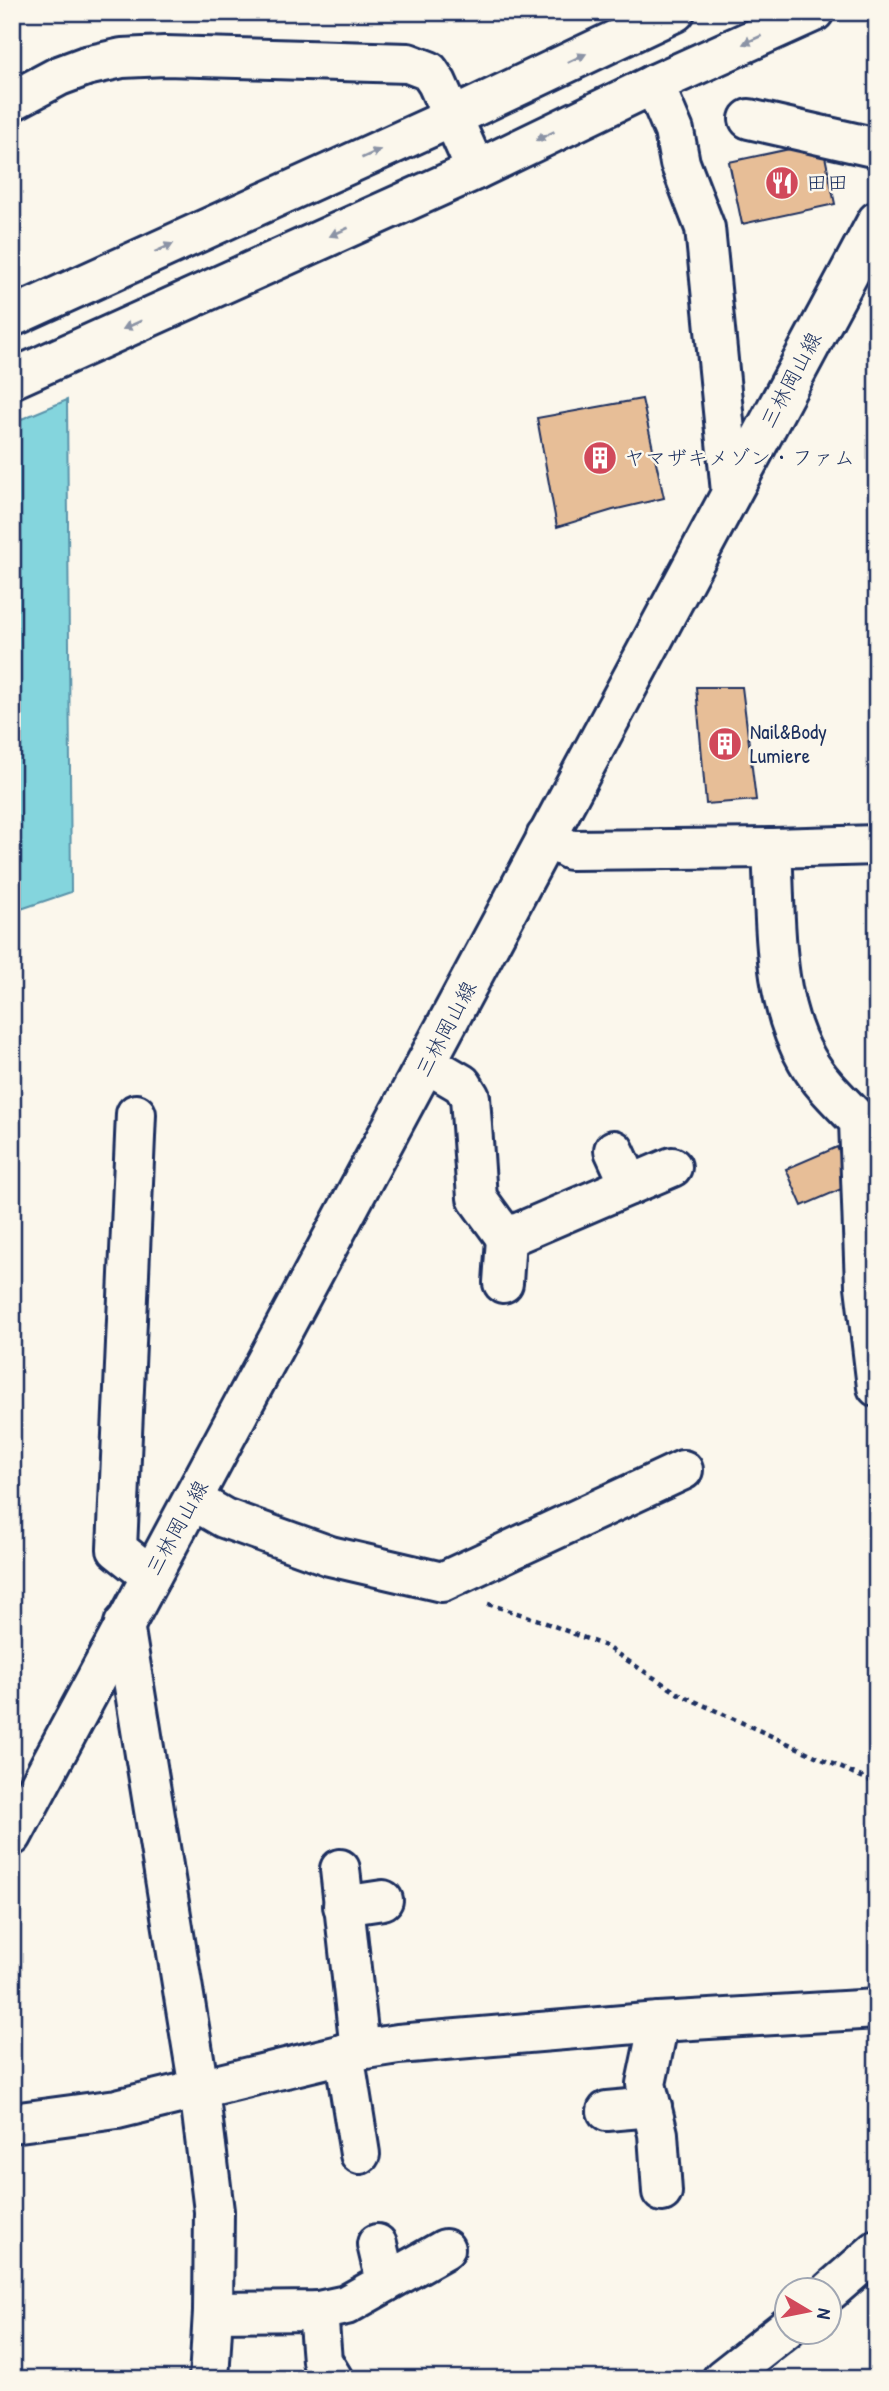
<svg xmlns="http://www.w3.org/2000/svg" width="889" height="2391" font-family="'Patrick Hand','Klee One',sans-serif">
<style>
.water{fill:#84d5dd;stroke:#5a93aa;stroke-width:2}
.building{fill:#e7be97;stroke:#1b2f5e;stroke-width:2}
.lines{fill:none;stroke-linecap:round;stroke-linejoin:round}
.minor-casing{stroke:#1b2f5e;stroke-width:44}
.major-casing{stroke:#1b2f5e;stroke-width:44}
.path{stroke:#1b2f5e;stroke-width:4.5;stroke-dasharray:5 5;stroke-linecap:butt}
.minor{stroke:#fbf7ec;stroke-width:38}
.major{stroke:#fbf7ec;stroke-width:38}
.oneway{fill:#8b93a5}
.labels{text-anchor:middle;stroke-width:5;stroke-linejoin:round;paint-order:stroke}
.poi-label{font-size:21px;fill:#1b2f5e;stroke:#fbf7ec;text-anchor:start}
.street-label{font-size:21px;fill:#1b2f5e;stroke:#fbf7ec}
</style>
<rect width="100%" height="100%" fill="#fbf7ec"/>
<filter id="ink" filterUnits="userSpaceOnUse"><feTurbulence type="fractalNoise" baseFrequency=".0143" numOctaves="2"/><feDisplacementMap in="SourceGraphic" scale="14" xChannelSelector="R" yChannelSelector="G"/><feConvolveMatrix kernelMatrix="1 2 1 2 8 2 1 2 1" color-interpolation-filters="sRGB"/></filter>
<g filter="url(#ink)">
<path class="water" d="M67,400l4,492 -59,20v-489z"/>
<g class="building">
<path d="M822,142l13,62 -93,20 -13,-62z"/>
<path d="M642,399l22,99 -51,12 -56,17 -20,-109z"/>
<path d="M696,687h46l14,113 -50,4z"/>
<path d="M837,1147l16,37 -51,22 -16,-37z"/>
</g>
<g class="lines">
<g class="minor-casing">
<g id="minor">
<path d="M654,84l20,47 6,32 25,65 26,264"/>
<path d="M12,101l47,-25 27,-10 36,-8 43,-2 243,7 21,8 8,12 39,87"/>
<path d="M749,119l128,29"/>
<path d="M12,317l441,-200 222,-105"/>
<path d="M12,379l464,-209 178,-86 160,-72"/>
<path d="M546,837l24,13 202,-2 105,-3"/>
<path d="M772,848c4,69 -1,150 35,212 13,23 34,42 52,61l6,165 12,101"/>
<path d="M428,1064l34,20 8,13 7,101 29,40 166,-71"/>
<path d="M136,1114l-19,435 34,27"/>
<path d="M614,1150l16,35"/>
<path d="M503,1283l3,-45"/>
<path d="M193,1500l31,18 106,38 112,26 241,-112"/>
<path d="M124,1624l75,465 15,122 -1,101 -4,67"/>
<path d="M340,1869l20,181"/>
<path d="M343,1906l40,-6"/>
<path d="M659,2022l-13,62 12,50 4,58"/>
<path d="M344,2053l16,101"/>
<path d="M607,2111l45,-4"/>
<path d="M12,2123l105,-14 243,-59 38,-6 261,-22 218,-13"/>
<path d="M377,2244l9,38"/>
<path d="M830,2291l47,-41"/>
<path d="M318,2311l4,50 11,18"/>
<path d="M213,2312l105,-1 28,-6 99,-56"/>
<path d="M722,2379l66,-52"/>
</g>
</g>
<g class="major-casing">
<path id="major" d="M12,1836l865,-1615"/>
</g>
<path class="path" d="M488,1604l48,15 69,27 74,48 198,90"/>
<use href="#minor" class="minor"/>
<use href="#major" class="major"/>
</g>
<defs><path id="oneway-solid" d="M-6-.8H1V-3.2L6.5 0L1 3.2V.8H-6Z" transform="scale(1.75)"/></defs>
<g class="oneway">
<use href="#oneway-solid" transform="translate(752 40) rotate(156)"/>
<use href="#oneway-solid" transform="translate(577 58) rotate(-25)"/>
<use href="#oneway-solid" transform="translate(545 136) rotate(154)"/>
<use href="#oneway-solid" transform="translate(371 154) rotate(-24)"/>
<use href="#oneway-solid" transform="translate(339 232) rotate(156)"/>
<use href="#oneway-solid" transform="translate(164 248) rotate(-24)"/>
<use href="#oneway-solid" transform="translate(132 325) rotate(156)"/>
</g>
</g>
<defs>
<g id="restaurant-disc" transform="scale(1.75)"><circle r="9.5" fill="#d1495b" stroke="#fbf7ec"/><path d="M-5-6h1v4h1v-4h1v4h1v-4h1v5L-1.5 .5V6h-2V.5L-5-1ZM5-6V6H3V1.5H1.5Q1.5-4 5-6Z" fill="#fff"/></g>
<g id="building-disc" transform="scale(1.75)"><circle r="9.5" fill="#d1495b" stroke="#fbf7ec"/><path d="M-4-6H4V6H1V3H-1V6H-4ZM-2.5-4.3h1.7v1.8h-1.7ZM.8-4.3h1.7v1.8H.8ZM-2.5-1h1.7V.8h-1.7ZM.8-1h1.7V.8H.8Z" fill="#fff"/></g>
</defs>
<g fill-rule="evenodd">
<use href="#restaurant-disc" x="782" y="183"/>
<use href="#building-disc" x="600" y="458"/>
<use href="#building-disc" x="725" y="744"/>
</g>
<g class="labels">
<g class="poi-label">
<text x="806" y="190">田田</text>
<text x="624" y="465">ヤマザキメゾン・ファム</text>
<text x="750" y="739">Nail&amp;Body<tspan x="750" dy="24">Lumiere</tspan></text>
</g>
<g class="street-label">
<text transform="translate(791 380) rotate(-62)" y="7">三林岡山線</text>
<text transform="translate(446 1029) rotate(-62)" y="7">三林岡山線</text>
<text transform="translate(177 1528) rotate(-61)" y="7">三林岡山線</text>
</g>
</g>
<rect width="889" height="2391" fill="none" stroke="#fbf7ec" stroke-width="42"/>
<rect x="21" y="21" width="847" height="2349" fill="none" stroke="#1b2f5e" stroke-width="2.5" filter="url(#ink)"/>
<g transform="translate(808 2311) rotate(100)"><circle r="33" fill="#fbf7ec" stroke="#a1a7b3" stroke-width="2"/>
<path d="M0-5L12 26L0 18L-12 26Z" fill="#d1495b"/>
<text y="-10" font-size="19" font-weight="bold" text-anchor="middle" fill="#1b2f5e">N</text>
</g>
</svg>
